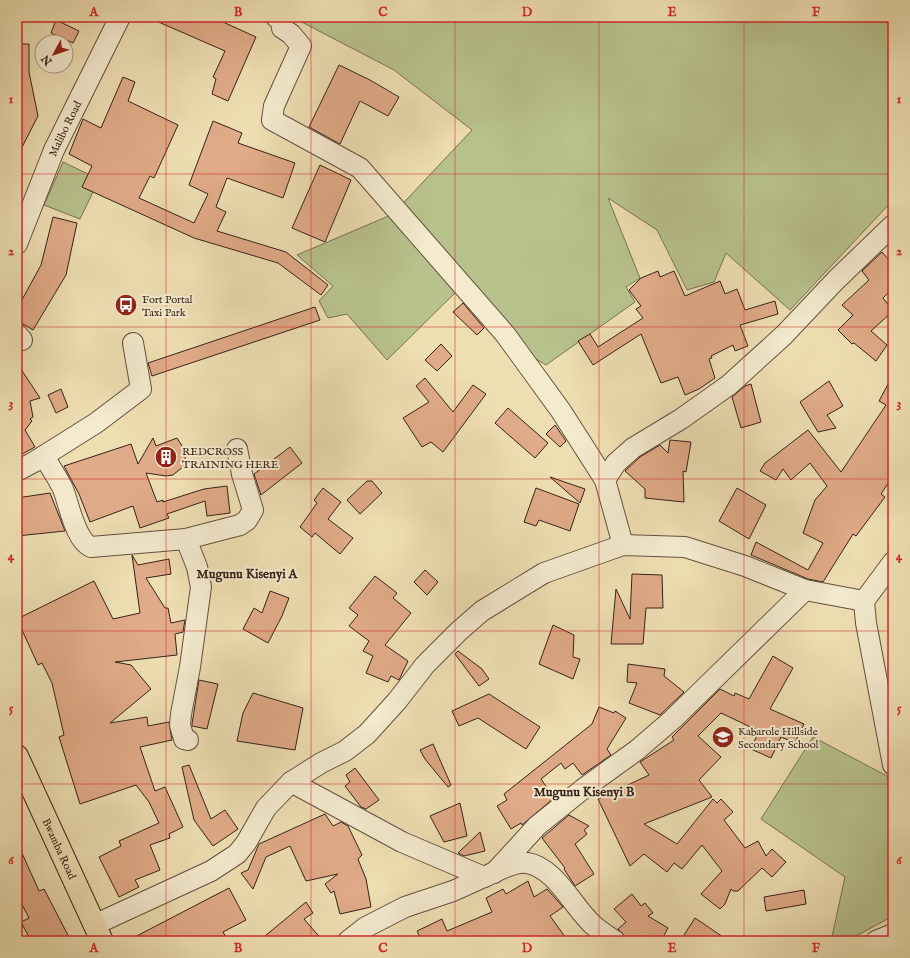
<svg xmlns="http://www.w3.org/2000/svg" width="910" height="958" font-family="'IM FELL English',serif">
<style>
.green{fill:#b8c28d;stroke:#777253}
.building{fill:#e0ab88;stroke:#362119}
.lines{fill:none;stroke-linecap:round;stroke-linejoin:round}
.minor-casing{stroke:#645040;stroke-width:22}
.major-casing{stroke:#362119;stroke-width:24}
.minor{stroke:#f4eace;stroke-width:20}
.major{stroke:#eedfb3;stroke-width:22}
.grid{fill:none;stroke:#d62828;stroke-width:1;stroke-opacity:0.55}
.labels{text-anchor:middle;stroke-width:4;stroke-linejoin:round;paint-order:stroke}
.street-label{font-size:11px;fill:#362119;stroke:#f4eace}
.poi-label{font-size:11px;fill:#362119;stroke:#f4eace;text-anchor:start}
.quarter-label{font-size:13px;font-weight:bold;fill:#362119;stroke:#f4eace}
.neatline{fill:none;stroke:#d62828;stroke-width:1.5}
.grid-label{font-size:13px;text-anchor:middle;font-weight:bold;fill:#d62828}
</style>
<rect width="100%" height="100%" fill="#eedfb3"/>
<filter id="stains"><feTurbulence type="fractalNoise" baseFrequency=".005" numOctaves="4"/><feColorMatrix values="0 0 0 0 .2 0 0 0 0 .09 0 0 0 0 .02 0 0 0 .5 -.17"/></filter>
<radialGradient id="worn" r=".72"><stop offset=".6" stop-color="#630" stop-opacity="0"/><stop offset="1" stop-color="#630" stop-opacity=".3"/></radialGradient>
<g class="green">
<path d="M292,17h601v183l-103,110 -64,-57 -12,29 -27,8 -30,-60 -49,-32 32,80 -14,9 9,15 -89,63 -23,-14 -61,-65 -75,74 -40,-46 -19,4 -9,-17 14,-15 -36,-31 96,-41 79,-84 -78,-60z"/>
<path d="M63,162l25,12 -5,13 10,5 -13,27 -36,-14z"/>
<path d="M813,737l74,39 6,47v93l-46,25h-16l14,-64 -84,-58z"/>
</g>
<g class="building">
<path d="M147,17h79l-3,5 33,15 -28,64 -16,-7 4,-15 -3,-2 12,-26z"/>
<path d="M56,20l23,11 -6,12 -22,-10z"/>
<path d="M17,44h12v28l9,44 -21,41z"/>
<path d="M339,65l31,15 29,17 -11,19 -28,-15 -20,43 -31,-17z"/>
<path d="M123,77l12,5 -7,19 50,24 -24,53 -4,-2 -11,22 55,25 14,-29 -19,-9 24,-64 29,12 -4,10 57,20 -12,35 -56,-20 -11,29 10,5 -9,19 69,21 42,33 -7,10 -43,-32 -84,-25 -112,-51 10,-21 -23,-12 14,-35 18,9z"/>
<path d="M320,165l31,15 -26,62 -33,-14z"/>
<path d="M53,217l24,6 -11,52 -33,55 -16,-10v-11l24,-44z"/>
<path d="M882,252l11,13v23l-10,10 10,13 -22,20 16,14 -11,16 -22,-18 -2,1 -14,-14 15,-15 -11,-10 27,-25 -7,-9z"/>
<path d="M658,271l2,6 14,-6 11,25 35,-15 5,13 12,-5 8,21 30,-9 3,13 -38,11 8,21 -13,5 -2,-6 -22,11 1,2 -3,1 6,19 -16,11 -14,6 -7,-18 -17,6 -20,-49 -48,31 -15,-24 12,-7 8,13 45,-29 -7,-9 5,-3 -12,-16 12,-12z"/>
<path d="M463,303l21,25 -7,7 -24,-23z"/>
<path d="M315,307l5,13 -168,56 -4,-13z"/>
<path d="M441,344l11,12 -15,15 -12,-11z"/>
<path d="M17,363l23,35 -10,3 3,16 -3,2 2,2 -7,9 10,17 -13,7 -5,-8z"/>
<path d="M893,375v101l-12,18 4,3 -29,39 -3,-2 -30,48 -15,-3 -57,-24 5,-13 52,28 15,-27 -20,-10 12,-33 12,-14 -17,-23 -19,17 -8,-11 -7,11 -16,-9 5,-8 43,-33 33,42 45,-67 -7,-4z"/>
<path d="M425,378l28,34 20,-27 13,9 -43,58 -12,-10 -9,5 -19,-29 26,-16 -13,-16z"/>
<path d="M829,381l14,25 -16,9 9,13 -18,4 -18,-30z"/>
<path d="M751,384l10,38 -20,6 -9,-31 13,-11z"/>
<path d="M61,389l7,18 -12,6 -8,-18z"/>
<path d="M508,408l40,35 -13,15 -40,-35z"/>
<path d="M555,425l11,16 -6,6 -14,-13z"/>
<path d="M153,438l3,8 21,-8 9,14 -2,14 -11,9 -7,1 -20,-3 11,29 6,-2v2l41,-13 23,-3 3,27 -23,3 -2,-15 -38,13 2,4 -29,10 -7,-22 -43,16 -11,-28 -15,-28 67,-22 7,20z"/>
<path d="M670,440l21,2 -5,30 -3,-1 1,31 -39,-4v-9l-20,-18 15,-14 20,-12 8,8z"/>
<path d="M290,447l12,16 -41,32 -7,-21z"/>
<path d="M550,477l35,12 -5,14z"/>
<path d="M367,481h5l10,12 -22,21 -13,-14z"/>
<path d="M323,488l18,14 -13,17 25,19 -13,16 -25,-21 -3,4 -12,-10 17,-24 -3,-3z"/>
<path d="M536,488l43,16 -9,27 -31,-11 -3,6 -12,-4z"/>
<path d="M737,488l29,17 -17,34 -30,-18z"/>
<path d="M50,493l15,38 -48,5v-38z"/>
<path d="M132,555l6,10 31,-6 2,15 -25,4 19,30h3l3,15 14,-3 -2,12 -8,2 2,21 -62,7 16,3 20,24 -41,34 37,-6 1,9 21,-4 3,18 -32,7 15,44 10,-4 18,40 -14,7 1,4 -20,7 10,25 -25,10 4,7 -20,10 -20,-40 22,-11 -2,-5 40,-18 -10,-21 -13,-17 -56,19 -21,-67 5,-2 -12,-52 -10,-20 -4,2 -21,-46 77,-38 19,38 27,-6z"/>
<path d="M425,570l13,12 -11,13 -13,-13z"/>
<path d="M632,574l30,1 1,33h-17l-3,36h-32l5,-55 14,30z"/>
<path d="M375,576l22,17 -4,5 18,15 -26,32 23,16 -9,19 -8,-4 -3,6 -22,-9 7,-17 -10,-5 6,-10 -20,-15 9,-11 -9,-7z"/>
<path d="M270,591l19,7 -7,18 -14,27 -25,-14 11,-21 8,5z"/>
<path d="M553,625l21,10 -1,22 7,2 -7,20 -34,-15z"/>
<path d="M458,651l24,18 7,10 -10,7 -24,-32z"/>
<path d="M773,656l20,12 -23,41 34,15 -9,19 -14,-6 -10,21 -20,-9 8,-18 -38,-18 -23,23 23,21 -22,23 13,17 -68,27 33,20 36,-45 4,4 4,-4 12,13 -9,8 21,28 13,-7 8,15 6,-7 14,13 -14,15 -10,-9 -24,23h-5l-2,-2 -6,15 -5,5 -19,-15 21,-23 -20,-26 -20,24 -8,-6 -7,9 -23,-18 -14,12 -32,-67 51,-24 -9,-13 34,-22 -2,-3 48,-48 14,7 1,-3 14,6z"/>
<path d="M628,664l37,5 -1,7 20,16 -24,23 -31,-12 8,-20 -10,-1z"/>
<path d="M199,680l19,4 -11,45 -15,-3v-2z"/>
<path d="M253,693l50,15 -8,42 -58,-9 6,-28z"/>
<path d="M489,694l51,33 -14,22 -48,-31 -19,8 -7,-15z"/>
<path d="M599,707l15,6 1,-2 11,7 -19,31 4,6 -29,20 -9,-12 -8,6 -4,-6 -20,16 13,19 -32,27 -1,-2 -10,6 -14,-23 10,-6 -3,-6 88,-70z"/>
<path d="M433,744l18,41 -3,2 -23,-28 -5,-9z"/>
<path d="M189,765l22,54 14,-9 13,19 -25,17 -19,-26 -12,-53z"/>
<path d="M355,768l24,32 -13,9 -5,-2 -16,-21 5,-4 -4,-7z"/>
<path d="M460,803l7,33 -23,6 -14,-26z"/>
<path d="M325,814l8,12 8,-4 7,4 14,29 -4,4 8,20 5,28 -31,7 -6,-23 -3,2 -6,-9 13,-10 -32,7 -16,-35 -24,11 -13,32 -12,-16 7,-3 11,-26z"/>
<path d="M569,815l20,11 -5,4 3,4 -12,10 19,30 -19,12 -11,-17 1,-1 -23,-30z"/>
<path d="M480,832l5,19 -21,5 -6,-3z"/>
<path d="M17,842l22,49 5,-2 27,52h-40l-10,-19 8,-4 -12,-23z"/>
<path d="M528,881l6,16 13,-8 16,18 -13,9 18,25h-146l-5,-10 25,-12 5,12 45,-19 -6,-14 17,-9 3,5z"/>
<path d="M229,888l17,32 -23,12 5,9h-101z"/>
<path d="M804,890l2,14 -40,7 -2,-14z"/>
<path d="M632,894l9,12 4,-3 8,10 -5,3 20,12 -7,13h-15l-11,-5 -6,5h-3l-1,-5 -7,-7 8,-7 -12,-13z"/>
<path d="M306,902l7,11 -9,6 19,22h-64z"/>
<path d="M695,918l34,23h-36l-9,-6z"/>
</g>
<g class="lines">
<g class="minor-casing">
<g id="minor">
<path d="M276,17l5,4 1,7 9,6 10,12 -27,60 -2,14 88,48 145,166 56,77 44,69"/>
<path id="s1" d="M17,244l37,-94 66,-133"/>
<path d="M17,334l5,6"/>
<path d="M44,456c6,11 14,22 19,33 6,15 12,51 28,58l95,-8 54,-14 7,-5 6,-10 -11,-36 -5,-25"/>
<path d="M17,471l17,-9 62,-39 45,-34 -8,-46"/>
<path d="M186,539l11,28 4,20 -11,80 -9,47 -1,11 4,14 4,1"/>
<path d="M623,545l-18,-65 11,-17 17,-15 48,-29 48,-34 55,-50 52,-55 57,-55"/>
<path d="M893,562l-29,39 2,22 27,142"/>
<path d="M291,782l111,60 82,35c12,-5 29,-16 43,-14 28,4 46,44 66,62 7,6 15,11 22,16"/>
<path d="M494,873l43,-47 46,-37 54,-39 36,-31 132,-129"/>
<path d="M94,925l117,-54 26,-17 9,-11 20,-35 25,-26 30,-19 24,-12 22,-17 30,-33 28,-36 34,-34 23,-20 62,-38 79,-28 62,2 60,19 60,24 59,11"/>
<path d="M348,941l18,-14 39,-20 48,-16 31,-14"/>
<path d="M876,941l17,-7"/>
</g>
</g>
<g class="major-casing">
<g id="major">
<path id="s2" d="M17,756l85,185"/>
</g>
</g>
<use href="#minor" class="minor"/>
<use href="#major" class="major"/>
</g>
<path class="grid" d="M166,17v924M311,17v924M455,17v924M599,17v924M744,17v924M17,174h876M17,327h876M17,479h876M17,631h876M17,784h876"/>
<defs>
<g id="bus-disc" transform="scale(1.15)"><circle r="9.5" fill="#8f2418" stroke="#f4eace"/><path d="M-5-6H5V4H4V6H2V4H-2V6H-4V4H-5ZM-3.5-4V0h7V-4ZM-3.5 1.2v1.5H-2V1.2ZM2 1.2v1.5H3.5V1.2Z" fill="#fff"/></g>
<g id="building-disc" transform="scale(1.15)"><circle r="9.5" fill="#8f2418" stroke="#f4eace"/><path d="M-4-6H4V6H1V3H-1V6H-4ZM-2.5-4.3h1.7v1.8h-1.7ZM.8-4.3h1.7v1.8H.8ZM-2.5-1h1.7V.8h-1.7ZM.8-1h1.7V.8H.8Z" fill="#fff"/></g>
<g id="school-disc" transform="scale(1.15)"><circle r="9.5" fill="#8f2418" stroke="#f4eace"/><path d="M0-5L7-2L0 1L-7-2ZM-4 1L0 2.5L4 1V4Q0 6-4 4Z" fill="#fff"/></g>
</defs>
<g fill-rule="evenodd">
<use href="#bus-disc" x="126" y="305"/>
<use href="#building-disc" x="166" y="457"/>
<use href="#school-disc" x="723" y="737"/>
</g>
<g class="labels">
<g class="street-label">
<text dy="4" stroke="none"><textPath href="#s1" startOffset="125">Malibo Road</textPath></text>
<text dy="4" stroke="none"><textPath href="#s2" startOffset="102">Bwamba Road</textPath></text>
</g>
<g class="poi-label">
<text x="142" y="303">Fort Portal<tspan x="142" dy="13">Taxi Park</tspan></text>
<text x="182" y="455">REDCROSS<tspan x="182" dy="13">TRAINING HERE</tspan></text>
<text x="738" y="735">Kabarole Hillside<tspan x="738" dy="13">Secondary School</tspan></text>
</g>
<g class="quarter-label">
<text x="247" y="578">Mugunu Kisenyi A</text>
<text x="584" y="796">Mugunu Kisenyi B</text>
</g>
</g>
<rect width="910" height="958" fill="none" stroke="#eedfb3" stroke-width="44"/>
<g transform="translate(54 54) rotate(230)"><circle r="19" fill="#f4eace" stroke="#a89a86"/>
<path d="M0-3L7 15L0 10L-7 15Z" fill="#8f2418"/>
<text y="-6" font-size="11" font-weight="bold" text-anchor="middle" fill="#362119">N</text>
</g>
<rect x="22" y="22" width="866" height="914" class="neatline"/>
<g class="grid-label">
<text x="94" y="16">A</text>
<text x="238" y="16">B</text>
<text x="383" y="16">C</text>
<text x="527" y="16">D</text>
<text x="672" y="16">E</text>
<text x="816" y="16">F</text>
<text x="11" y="103">1</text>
<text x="899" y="103">1</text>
<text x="11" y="255">2</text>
<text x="899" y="255">2</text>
<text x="11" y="407">3</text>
<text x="899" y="407">3</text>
<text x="11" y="560">4</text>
<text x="899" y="560">4</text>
<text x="11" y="712">5</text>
<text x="899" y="712">5</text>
<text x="11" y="864">6</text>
<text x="899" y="864">6</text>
<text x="94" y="952">A</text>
<text x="238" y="952">B</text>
<text x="383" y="952">C</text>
<text x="527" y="952">D</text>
<text x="672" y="952">E</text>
<text x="816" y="952">F</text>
</g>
<rect width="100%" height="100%" filter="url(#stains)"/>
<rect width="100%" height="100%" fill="url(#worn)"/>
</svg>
